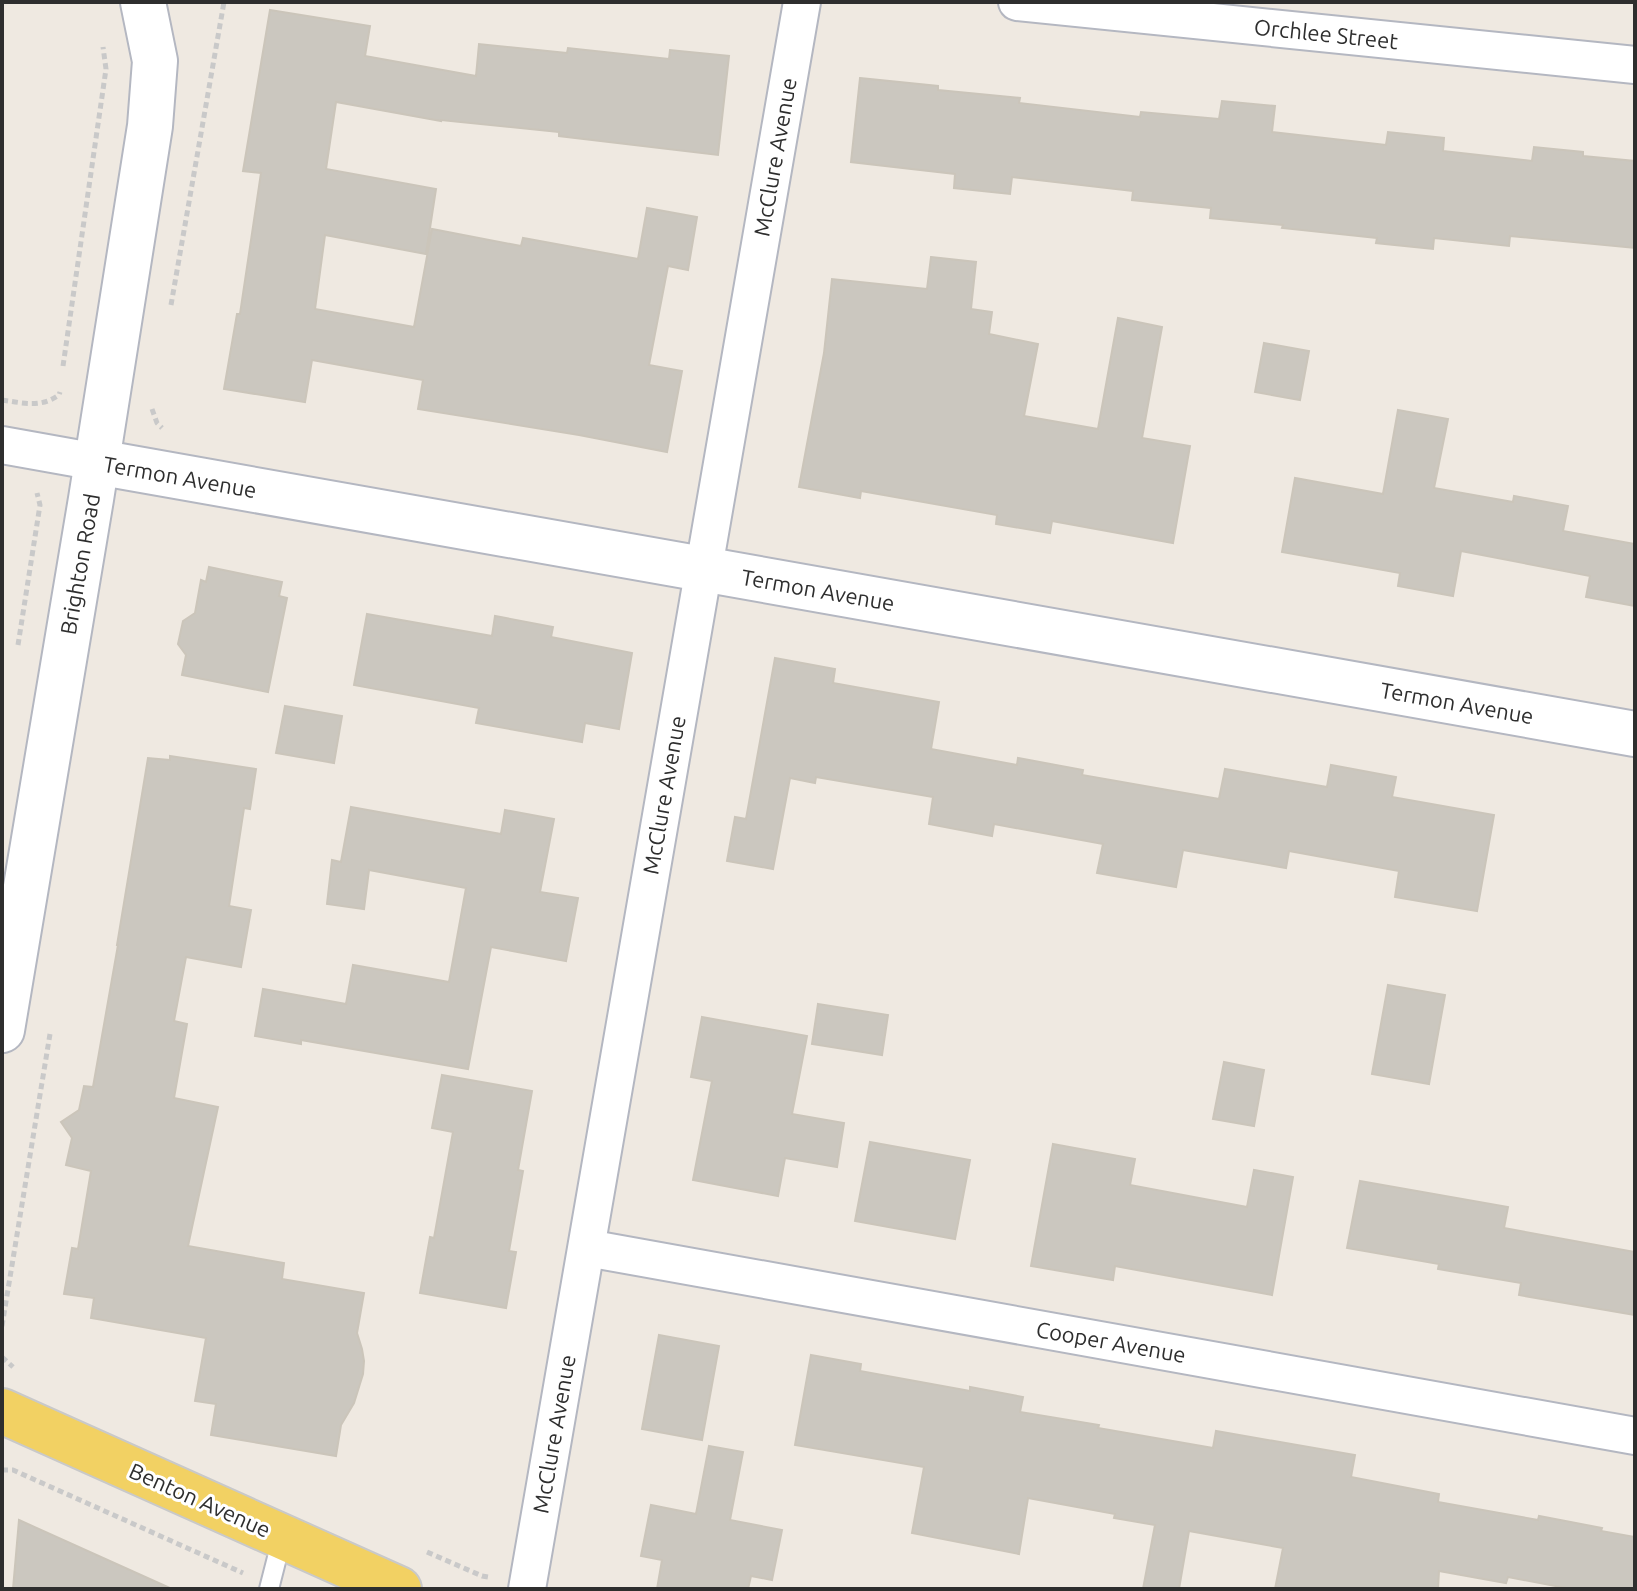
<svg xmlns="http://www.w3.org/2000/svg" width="1637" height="1591" font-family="Ubuntu,sans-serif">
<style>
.building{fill:#cbc7bf;stroke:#cbc5ba;stroke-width:2}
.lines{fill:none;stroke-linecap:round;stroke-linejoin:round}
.service-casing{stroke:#b4b7c1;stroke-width:22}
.minor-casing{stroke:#b4b7c1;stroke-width:40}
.tertiary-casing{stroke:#b4b7c1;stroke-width:48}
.primary-casing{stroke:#c9c9c9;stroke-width:48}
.path{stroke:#c9c9c9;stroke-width:5;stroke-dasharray:6 4;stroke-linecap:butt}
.service{stroke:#fff;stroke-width:18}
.minor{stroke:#fff;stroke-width:36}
.tertiary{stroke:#fff;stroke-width:44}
.primary{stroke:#f2d163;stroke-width:44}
.labels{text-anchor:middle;stroke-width:6;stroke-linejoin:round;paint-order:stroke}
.street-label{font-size:22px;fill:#2e2e2e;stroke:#fff}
</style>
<rect width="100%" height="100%" fill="#efe9e1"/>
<g class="building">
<path d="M270,10l100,16 -5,30 111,20 3,-32 88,9 1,-5 101,11 1,-9 59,6 -11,99 -159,-19v-4l-118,-12v1l-105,-19 -10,67 110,20 -10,65 -101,-19 -10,74 99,18 18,-98 89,17 2,-8 115,21 9,-51 50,9 -9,53 -20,-4 -19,99 33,6 -15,81 -88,-17 -161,-26 5,-29 -111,-20 -7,42 -81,-13 13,-75h3l21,-141 -18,-2z"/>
<path d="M860,78l78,8v4l82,8 -1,5 121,14 1,-5 78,7 3,-18 53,5 -3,26 114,13 2,-13 56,6 -1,13 89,10 2,-14 49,5v4l52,5v87l-125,-12 -1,10 -75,-8 -1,11 -57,-6 1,-5 -95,-10 1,-3 -73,-7 1,-10 -79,-8 1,-9 -121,-14 -2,17 -56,-6 1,-14 -104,-12z"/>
<path d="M931,257l45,5 -5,47 21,3 -3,22 49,10 -14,72 74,13 20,-111 44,9 -20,111 48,8 -17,97 -121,-22 -2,12 -54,-9 1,-9 -136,-24 -1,7 -61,-11 25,-134 8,-74 95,10z"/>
<path d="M1264,343l45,8 -9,49 -45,-8z"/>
<path d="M1398,410l50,9 -14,69 79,14 1,-6 54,10 -5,25 72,13v62l-49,-9 4,-21 -129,-25 -8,45 -55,-10 2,-13 -118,-21 13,-74 88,16z"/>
<path d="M209,567l73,15 -3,14 8,2 -19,94 -86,-17 4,-20 -8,-11 5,-23 12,-8 6,-33 5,2z"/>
<path d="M367,614l125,22 3,-20 58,11 -2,10 81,16 -13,76 -34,-6 -3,19 -106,-19 3,-15 -125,-23z"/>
<path d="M775,658l60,11 -2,14 106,19 -8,47 86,16 1,-7 65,12 -1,5 137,24 6,-30 102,18 4,-22 65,12 -4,20 102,18 -17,96 -82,-14 4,-26 -110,-20 -3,17 -103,-18 -7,37 -79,-14 6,-29 -109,-20 -2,12 -63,-12 4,-27 -117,-20 -1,6 -25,-5 -17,91 -46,-8 8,-44 11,2z"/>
<path d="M285,706l57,10 -8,47 -58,-10z"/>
<path d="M170,756l86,13 -6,40 -6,-1 -15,98 22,4 -10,57 -55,-10 -12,64 13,3 -13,74 44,9 -30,139 96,17 -2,16 82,14 -7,40 5,16 2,12 -1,13 -9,29 -13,22 -5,31 -125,-21 5,-31 -21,-3 11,-63 -115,-20 3,-20 -30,-4 8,-46 6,1 13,-78 -25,-6 6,-27 -11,-16 18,-12 5,-24 9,1 25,-142h-1l31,-187 22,2z"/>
<path d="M351,807l150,27 4,-24 49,9 -14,73 38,6 -12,63 -75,-14 -23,122 -167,-29v4l-46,-8 8,-47 83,15 7,-39 96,17 17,-94 -97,-18 -5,39 -37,-5 5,-44 9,2z"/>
<path d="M1388,985l57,10 -16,89 -57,-10z"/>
<path d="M818,1004l70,11 -6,40 -70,-11z"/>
<path d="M702,1017l105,19 -15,78 52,9 -7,44 -52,-9 -7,38 -85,-16 19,-99 -21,-4z"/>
<path d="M1224,1062l40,8 -10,56 -41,-7z"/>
<path d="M442,1075l90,16 -14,79 5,1 -14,80 7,1 -10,56 -86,-15 10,-56 4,1 19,-106 -21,-4z"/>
<path d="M870,1142l100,18 -15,79 -100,-18z"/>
<path d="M1053,1144l82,15 -5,26 117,22 7,-37 39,7 -21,118 -157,-29 -2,14 -82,-14z"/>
<path d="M1360,1181l148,26 -4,21 131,24v63l-116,-20 2,-12 -83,-14 1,-5 -92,-16z"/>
<path d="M659,1335l60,11 -17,94 -60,-11z"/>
<path d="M811,1355l50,9 -1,7 110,20v-4l53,10 -3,15 79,13 -1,3 115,20 3,-17 139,24 -4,22 88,17 -1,8 100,18 1,-4 63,12 -1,3 34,6v52h-64l-63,-12 -2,6 -67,-12 -1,18h-163l8,-41 -94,-17 -10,58h-36l12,-64 -41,-7 1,-4 -87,-16 -9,56 -107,-21 12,-66 -129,-22z"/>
<path d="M709,1446l34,6 -13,68 52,10 -10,50 -21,-4 -3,13h-91l5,-29 -21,-4 10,-51 45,9z"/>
<path d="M19,1520l153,69h-159z"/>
</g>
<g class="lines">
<g class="service-casing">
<path id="service" d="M269,1589l13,-51"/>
</g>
<g class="minor-casing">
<g id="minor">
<path d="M1017,2l618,63"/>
<path d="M2,445l95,17"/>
<path d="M587,1248l1048,188"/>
<path d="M527,1589l275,-1587"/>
</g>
</g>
<g class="tertiary-casing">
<g id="tertiary">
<path d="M97,462l1538,272"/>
<path d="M2,1030l89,-531 59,-373 5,-65 -12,-59"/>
</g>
</g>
<g class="primary-casing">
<path id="primary" d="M2,1411l397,178"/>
</g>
<g class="path">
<path d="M171,305l53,-303"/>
<path d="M63,366l43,-297 -3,-22"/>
<path d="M2,400c21,3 39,8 57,-5l1,-3"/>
<path d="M152,409l5,14 5,5"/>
<path d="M18,645l22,-140 -3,-12"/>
<path d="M2,1326l48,-292"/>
<path d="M2,1357l11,10"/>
<path d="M2,1470h11l230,103"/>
<path d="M427,1552l55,24 6,1"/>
</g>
<use href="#service" class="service"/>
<use href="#minor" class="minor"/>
<use href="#tertiary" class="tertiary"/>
<use href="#primary" class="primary"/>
</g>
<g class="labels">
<g class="street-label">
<text transform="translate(1326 34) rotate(6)" y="8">Orchlee Street</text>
<text transform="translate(775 157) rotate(-80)" y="8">McClure Avenue</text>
<text transform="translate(180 477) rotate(10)" y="8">Termon Avenue</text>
<text transform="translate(80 564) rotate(-80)" y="8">Brighton Road</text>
<text transform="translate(818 590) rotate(10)" y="8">Termon Avenue</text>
<text transform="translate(1457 703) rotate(10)" y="8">Termon Avenue</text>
<text transform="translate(664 795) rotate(-80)" y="8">McClure Avenue</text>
<text transform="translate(1111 1342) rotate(10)" y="8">Cooper Avenue</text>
<text transform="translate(554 1434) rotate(-80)" y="8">McClure Avenue</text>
<text transform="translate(200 1500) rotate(24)" y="8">Benton Avenue</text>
</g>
</g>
<rect width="1637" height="1591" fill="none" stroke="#2e2e2e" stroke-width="8"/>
</svg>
